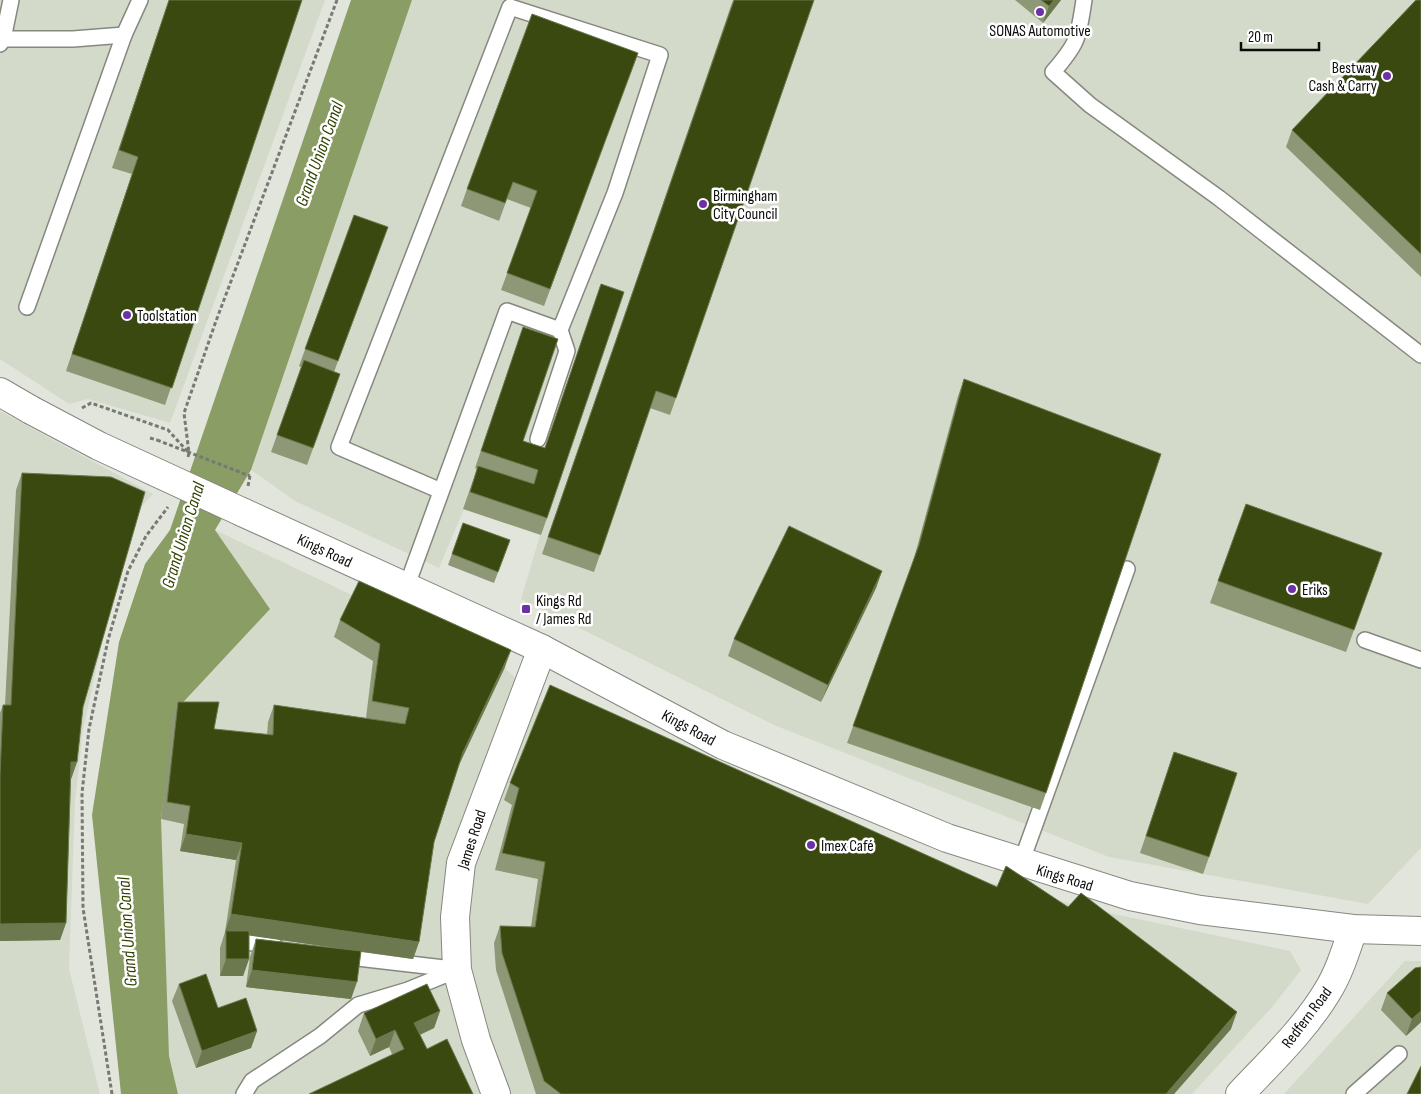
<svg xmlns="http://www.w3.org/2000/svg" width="1421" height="1094" font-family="'Sofia Sans Condensed',sans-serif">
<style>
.built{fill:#d4daca}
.water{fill:#899d64}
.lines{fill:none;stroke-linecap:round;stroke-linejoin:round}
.service-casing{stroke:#85887f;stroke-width:18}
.minor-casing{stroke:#85887f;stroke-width:30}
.tertiary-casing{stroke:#85887f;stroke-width:30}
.path{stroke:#777973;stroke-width:3;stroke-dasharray:4 2.5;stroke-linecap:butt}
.service{stroke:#fff;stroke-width:15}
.minor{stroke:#fff;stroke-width:28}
.tertiary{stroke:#fff;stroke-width:28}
.tertiary-bridge-casing{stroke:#85887f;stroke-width:30;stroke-linecap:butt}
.path-bridge{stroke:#777973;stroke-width:3;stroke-dasharray:4 2.5;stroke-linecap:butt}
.tertiary-bridge{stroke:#fff;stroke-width:28}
.wall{fill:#8e9776}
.shaded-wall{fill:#6c784d}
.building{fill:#394910;stroke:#6c784d}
.poi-dot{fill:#6e30a6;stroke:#fff;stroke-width:2}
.labels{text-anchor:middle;stroke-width:5;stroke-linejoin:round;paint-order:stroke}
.poi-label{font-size:16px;fill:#0c0d0a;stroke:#fff;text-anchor:start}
.street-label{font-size:16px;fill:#0c0d0a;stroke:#fff}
.water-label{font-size:18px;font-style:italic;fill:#324300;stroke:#fff}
</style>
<rect width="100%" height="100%" fill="#e2e5dc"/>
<g class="built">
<path d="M0,0h325l-155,423 -82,-24 -19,5 -69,-45z"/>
<path d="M412,0h1009v848l-53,56 -259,-47 -335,-132 -253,-126 19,-64 -76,-26 -25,59 -144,-67 -44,-31z"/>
<path d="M0,411l153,83 -14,15 -31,105 -25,116 -8,71 -6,168 31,125h-100z"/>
<path d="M215,530l289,137 35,35 194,91 253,90 14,1 90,25 200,42 11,19 -28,36 -81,88h-1014l-9,-38 -12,-199 18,-146 95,-102z"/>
<path d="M1405,961h16v133h-137z"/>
</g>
<path class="water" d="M351,0h61l-161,470 -36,60 55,79 -95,102 -14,108 8,237 9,38h-57l-29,-279 27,-173 26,-78 25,-34z"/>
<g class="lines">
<g class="service-casing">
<g id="service">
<path d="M1084,0c-6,38 -5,42 -31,72l37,33 129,93 202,157"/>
<path d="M3,39l8,-39"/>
<path d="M0,44l3,-5h70l51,-4 16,-35"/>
<path d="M27,307l97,-272"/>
<path d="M538,439l29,-88 -7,-21"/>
<path d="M406,588l101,-277 53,19 55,-137 45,-138 -150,-48 -171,440 102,44"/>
<path d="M1365,640l56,20"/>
<path d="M1021,863l106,-294"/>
<path d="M232,940l43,6"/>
<path d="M340,956l113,13"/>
<path d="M244,1094l8,-13 68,-45 38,-31 50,-15 49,-20"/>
<path d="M1354,1094l45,-40"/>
</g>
</g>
<g class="minor-casing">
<g id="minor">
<path d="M496,1094l-20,-54 -19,-70 -2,-53 6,-54 81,-214"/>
<path d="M1240,1094c30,-32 64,-64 87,-102 12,-19 19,-42 26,-63"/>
</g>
</g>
<g class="tertiary-casing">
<g id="tertiary">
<path d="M0,392l31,18"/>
<path d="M242,512l300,137 181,96 224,93 183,58 70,14 153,19 68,2"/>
</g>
</g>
<g class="path">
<path d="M82,408l9,-5 77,27 20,22"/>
<path d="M150,438l7,2"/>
<path d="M188,457l1,-4 -5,-40 32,-92 121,-321"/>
<path d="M248,486l2,-10"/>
<path d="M112,1094l-29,-186 -1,-115 7,-64 19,-89 20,-69 18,-35 22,-29"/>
</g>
<use href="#service" class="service"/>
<use href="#minor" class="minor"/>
<use href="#tertiary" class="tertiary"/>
<g class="tertiary-bridge-casing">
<path id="tertiary-bridge" d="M31,410l68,36 143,66"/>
</g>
<path class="path-bridge" d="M157,440l93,36"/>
<use href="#tertiary-bridge" class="tertiary-bridge"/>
</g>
<g class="wall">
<path d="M169,0h133l-137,405 -99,-34 66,-197 -20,-6z"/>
<path d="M733,0l-57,398 -6,17 -20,-7 -56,164 -52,-18z"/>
<path d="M1015,0h46l-18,23z"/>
<path d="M1421,0v277l-135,-130 6,-17z"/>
<path d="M638,53l-94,253 -43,-16 30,-82 -24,-9 -8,22 -38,-15 6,-17z"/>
<path d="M354,215l34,12 -54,145 6,2 -33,91 -36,-13 30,-85 -2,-1z"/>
<path d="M601,284l-54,234 -6,17 -78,-26 14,-40 -2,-1 48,-141v114l22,7z"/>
<path d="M964,379l82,414 -6,17 -193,-67 66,-181 45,-166z"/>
<path d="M22,473l61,234 -6,55 -6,17 -5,144 -6,17 -60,1v-228l3,-8h2l11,-215z"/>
<path d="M1246,504l136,49 -36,99 -136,-49z"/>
<path d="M463,523l47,17 -16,43 -46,-18z"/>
<path d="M882,571l-6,17 -55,114 -93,-46 6,-17z"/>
<path d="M340,620l165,47 -46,98 -25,77 -15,100 -6,17 -52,-7 -10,47 -105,-12 4,-30 6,-18 101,12 -108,-16v24l-6,17h-23v-28l5,-16 11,-72 -56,-9 4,-27 -23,-5 11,-100 6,-17 36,27 53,6 1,-13 6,-17 92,13 7,-57 -39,-24z"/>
<path d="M1174,752l35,105 -6,17 -63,-21z"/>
<path d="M510,783l721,246 -57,65h-638l-40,-124 -2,-27 6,-17 31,1 7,-48 -43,-9 17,-65 -8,-5z"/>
<path d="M179,984l39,24 39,23 -6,17 -55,20 -24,-67z"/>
<path d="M1387,993l34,29 -15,14 -25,-26z"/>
<path d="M440,1011l-6,17 -14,7 7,14 -35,5 -3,-7 -19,9 -12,-25 6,-18z"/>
</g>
<g class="shaded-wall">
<path d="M1054,0h7l-18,23 6,-17z"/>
<path d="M882,571l-6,17 -55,114 7,-17z"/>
<path d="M511,650l-6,17 -48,102 6,-17z"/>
<path d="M71,762h6l-6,17h-6z"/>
<path d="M186,834l56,9 -6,17 -56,-9z"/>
<path d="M231,914l188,28 -6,17 -188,-27z"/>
<path d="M66,923l-6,17 -60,1v-17z"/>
<path d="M226,959h23l-6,17h-23z"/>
<path d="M252,970l105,12 -6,17 -105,-12z"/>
<path d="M440,1011l-6,17 -26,12 6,-17z"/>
<path d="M1421,1011v11l-15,14 6,-17z"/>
<path d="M1237,1012l-6,17 -57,65h-8z"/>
<path d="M395,1030l-6,17 -19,9 6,-17z"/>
<path d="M257,1031l-6,17 -55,20 6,-17z"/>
</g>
<g class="building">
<path d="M169,0h133l-130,388 -100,-34 66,-197 -19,-7z"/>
<path d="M734,0h80l-138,398 -20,-7 -56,164 -52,-18z"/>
<path d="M1041,0h13l-5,6z"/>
<path d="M1416,0h5v254l-129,-124z"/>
<path d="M532,14l106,39 -88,236 -43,-16 30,-82 -24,-9 -8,21 -38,-14z"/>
<path d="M354,215l34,12 -50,134 -33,-12z"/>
<path d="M601,284l23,8 -77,226 -77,-26 8,-26 56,18 4,-14 -57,-19 42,-124 35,12 -35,102 22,7z"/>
<path d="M304,360l36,14 -27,74 -36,-13z"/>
<path d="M964,379l197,75 -115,339 -193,-67 66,-181z"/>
<path d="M22,473l89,4 34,15 -62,215 -6,55h-6l-5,161 -66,1v-148l3,-71h8z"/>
<path d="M1246,504l136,49 -28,77 -136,-49z"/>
<path d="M463,523l47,17 -12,32 -46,-18z"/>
<path d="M789,526l93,45 -54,114 -94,-46z"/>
<path d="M359,581l152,69 -48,102 -29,90 -15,100 -188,-28 11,-71 -56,-9 4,-28 -23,-4 11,-100h41l-5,27 59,6 1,-30 131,19 4,-16 -37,-7 8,-57 -40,-24z"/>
<path d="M550,685l447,202 9,-21 62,41 13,-14 156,119 -71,82h-605l-17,-13 -42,-128 -2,-27 35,1 10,-65 -43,-9 17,-65 -9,-5z"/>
<path d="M1174,752l63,21 -28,84 -63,-21z"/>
<rect x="226" y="931" width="23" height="28"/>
<path d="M256,939l105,12 -4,31 -105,-12z"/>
<path d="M1421,967v44l-9,8 -25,-26 28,-25z"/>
<path d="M206,974l12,34 28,-10 11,33 -55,20 -23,-67z"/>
<path d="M427,984l13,27 -26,12 13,26 20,-10 26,55h-164l95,-45 -9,-19 -19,9 -12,-26z"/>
<path d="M1421,1066v28h-14z"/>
</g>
<g class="poi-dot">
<circle cx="1040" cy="12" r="5"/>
<circle cx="1387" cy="76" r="5"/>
<circle cx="703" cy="204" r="5"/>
<circle cx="127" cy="315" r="5"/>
<circle cx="1292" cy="589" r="5"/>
<rect x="521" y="604" width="10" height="10" rx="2.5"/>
<circle cx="811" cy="845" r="5"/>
</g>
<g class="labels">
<g class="poi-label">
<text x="1040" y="36" text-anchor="middle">SONAS Automotive</text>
<text x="1377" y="73" text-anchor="end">Bestway<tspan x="1377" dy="18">Cash &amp; Carry</tspan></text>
<text x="713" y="201">Birmingham<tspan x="713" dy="18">City Council</tspan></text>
<text x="137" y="321">Toolstation</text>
<text x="1302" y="595">Eriks</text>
<text x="536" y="606">Kings Rd<tspan x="536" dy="18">/ James Rd</tspan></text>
<text x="821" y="851">Imex Café</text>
</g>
<g class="street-label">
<text transform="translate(325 550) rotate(25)" y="6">Kings Road</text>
<text transform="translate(689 727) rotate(28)" y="6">Kings Road</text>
<text transform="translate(471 839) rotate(-72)" y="6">James Road</text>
<text transform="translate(1065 877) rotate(17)" y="6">Kings Road</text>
<text transform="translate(1306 1017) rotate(-53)" y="6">Redfern Road</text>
</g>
<g class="water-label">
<text transform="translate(319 154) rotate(-70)" y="6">Grand Union Canal</text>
<text transform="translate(183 535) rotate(-73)" y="6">Grand Union Canal</text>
<text transform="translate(127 932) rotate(-94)" y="6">Grand Union Canal</text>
</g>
</g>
<path d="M1241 42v8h78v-8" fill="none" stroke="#0c0d0a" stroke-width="2.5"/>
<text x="1248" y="42" font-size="15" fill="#0c0d0a" stroke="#ffffff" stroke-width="4" paint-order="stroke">20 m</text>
</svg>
